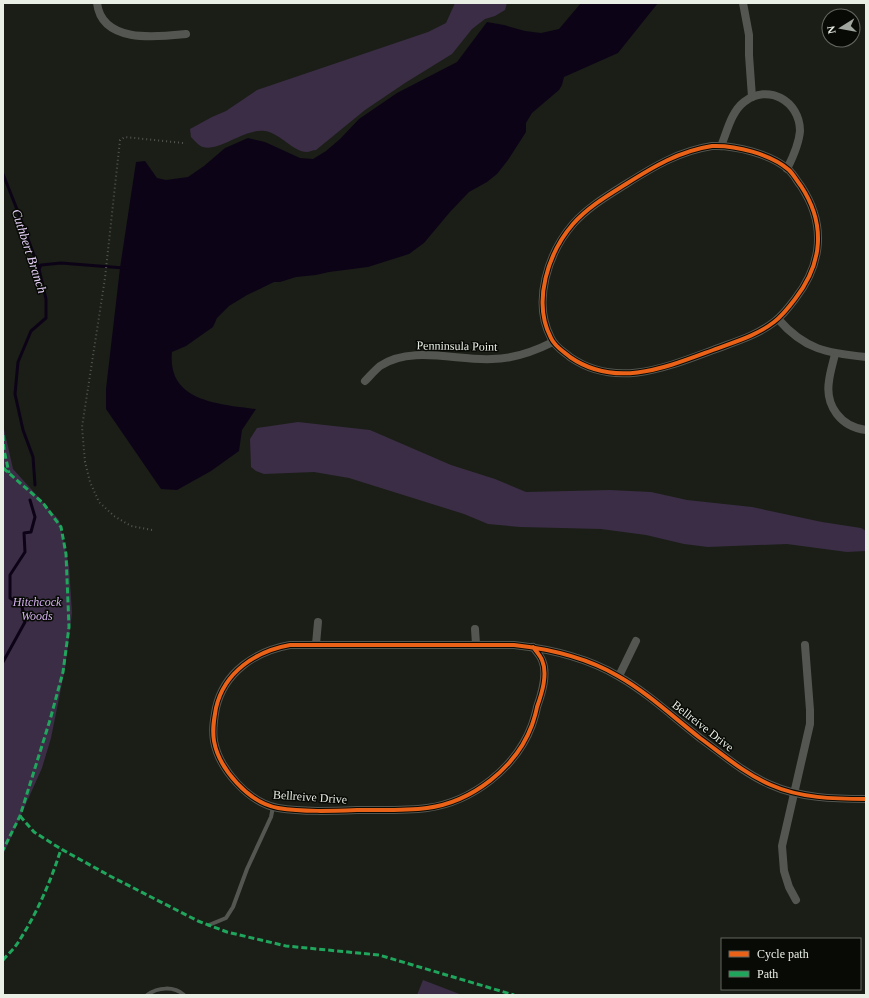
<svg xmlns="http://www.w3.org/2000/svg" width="869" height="998" font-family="'Times New Roman',serif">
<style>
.green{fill:#3b2d45}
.water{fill:#0d0317}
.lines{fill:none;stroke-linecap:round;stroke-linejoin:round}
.stream{stroke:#0d0317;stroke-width:3}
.path{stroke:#535651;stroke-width:2;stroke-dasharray:1 3;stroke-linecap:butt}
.service{stroke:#545751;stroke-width:4}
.minor{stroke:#545751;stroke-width:8}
.quiet{stroke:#20a55d;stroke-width:3;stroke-dasharray:6 3;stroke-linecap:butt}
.cycleway-casing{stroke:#070a05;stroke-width:6}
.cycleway{stroke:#ea6118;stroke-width:4}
.labels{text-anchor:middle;stroke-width:3;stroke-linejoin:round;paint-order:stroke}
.street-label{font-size:12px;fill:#eaefe6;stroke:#070a05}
.park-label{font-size:12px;font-style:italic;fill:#d5b1f0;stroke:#070a05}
.water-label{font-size:13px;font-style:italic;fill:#e7d1f8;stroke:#070a05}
</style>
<rect width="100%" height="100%" fill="#1a1e17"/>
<g class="green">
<path d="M455,3h52l-2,7 -10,6 -10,3 -13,10 -20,25 -47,29 -40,27 -49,40c-3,0 -7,2 -9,2 -14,0 -27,-19 -42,-21 -20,-3 -46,21 -62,16 -4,-1 -9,-7 -12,-10l-1,-8 22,-12 14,-6 31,-21 171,-58 18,-9z"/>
<path d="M3,417l1,12 9,40 46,51 10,46 3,47 -7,55 -14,70 -9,30 -39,87z"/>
<path d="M298,422l72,8 81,35 44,14 31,13 84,-2 41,2 36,8 65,7 70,15 39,6 5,3v20l-19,1 -60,-8 -79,3 -24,-3 -38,-9 -45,-6 -81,-2 -32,-3 -24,-10 -115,-36 -35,-6 -50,2 -8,-3 -5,-4 -1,-28 7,-11z"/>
<path d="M423,980l39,15h-45z"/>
</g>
<path class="water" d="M581,3h77l-40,50 -54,24 -2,8 -3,5 -27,23 -6,10v9l-18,28 -11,14 -10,8 -18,10 -19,20 -26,31 -15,11 -41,13 -39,5 -13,3 -20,2 -16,5h-6l-27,13 -18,11 -12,12 -4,9 -27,19 -14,6c-5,50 48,52 84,57l-14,21 -3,21 -28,20 -34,19 -16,-1 -55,-80v-20l14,-121 16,-106 9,-1 12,17 9,2 22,-3 16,-11 21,-18 23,-10 17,4 35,16 13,1 13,-8 14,-12 19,-20 38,-26 60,-31 30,-40 17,3 21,6 16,2 18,-4z"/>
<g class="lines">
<g class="stream">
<path d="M3,174l17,43 19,52 7,30v19l-15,13 -13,31 -3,32 8,36 10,27 2,28"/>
<path d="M39,269l2,-4 20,-2 63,5"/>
<path d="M3,662l22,-40 -3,-16 -12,-8v-23l15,-23 -1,-19 7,-1 4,-15 -5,-17"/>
</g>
<path class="path" d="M152,530l-21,-4 -17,-10 -15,-14 -9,-20 -5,-20 -3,-35 23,-149 15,-138 5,-3 58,6"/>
<g class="service">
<path d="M209,925l17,-7 7,-11 14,-38 24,-52 2,-10"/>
<path d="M147,995c11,-8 27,-9 37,0"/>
</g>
<g class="minor">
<path d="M97,3c5,41 60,34 89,31"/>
<path d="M743,3l6,32v20l3,42"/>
<path d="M712,146c23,-1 59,8 77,24 5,5 8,11 12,16 25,38 22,77 -6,113 -6,8 -13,17 -21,23 -18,14 -40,20 -61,28 -46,17 -97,39 -143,7 -7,-6 -15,-10 -19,-19 -19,-36 -3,-85 22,-114 15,-17 34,-28 53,-40 27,-17 53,-33 86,-38z"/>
<path d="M721,146c6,-14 10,-34 23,-44 24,-19 56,-1 56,29 -1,13 -7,26 -13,38"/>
<path d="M778,319c27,31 49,34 88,38"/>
<path d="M835,354c-2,9 -5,18 -6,27 -4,25 12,46 37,49"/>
<path d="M365,381c5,-5 9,-10 15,-15 31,-21 78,-5 112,-7 22,0 41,-7 61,-17"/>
<path d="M475,629l1,15"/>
<path d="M316,644l2,-22"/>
<path d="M533,647c3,4 7,8 9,13 6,14 0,33 -5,47 -1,6 -3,12 -5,18 -16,43 -60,77 -105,83 -23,3 -47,2 -70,2 -26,1 -54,2 -79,-2 -29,-5 -59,-39 -64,-67 -2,-12 0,-22 2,-33 8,-36 40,-57 74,-63h224c36,4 72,12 104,31 30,17 55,41 82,62 22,16 45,36 71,47 29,13 63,14 95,14"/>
<path d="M619,676l17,-35"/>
<path d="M796,900l-7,-13 -5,-16 -2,-25 28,-122v-14l-5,-65"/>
</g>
<g class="quiet">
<path d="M3,435l1,15 5,23"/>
<path d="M3,468l40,35 18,24 5,27 3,73 -6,45 -13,48 -30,96 -17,34"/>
<path d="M20,816l14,16 27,17 49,27 88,45 29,11 59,14 93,9 135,40"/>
<path d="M3,960c5,-6 12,-12 16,-19 18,-28 32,-60 42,-92"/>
</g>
<g class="cycleway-casing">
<g id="cycleway">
<path d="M712,146c23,-1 59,8 77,24 5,5 8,11 12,16 25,38 22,77 -6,113 -6,8 -13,17 -21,23 -18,14 -40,20 -61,28 -46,17 -97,39 -143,7 -7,-6 -15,-10 -19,-19 -19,-36 -3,-85 22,-114 15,-17 34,-28 53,-40 27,-17 53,-33 86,-38z"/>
<path d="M533,647c3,4 7,8 9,13 6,14 0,33 -5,47 -1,6 -3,12 -5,18 -16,43 -60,77 -105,83 -23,3 -47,2 -70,2 -26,1 -54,2 -79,-2 -29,-5 -59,-39 -64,-67 -2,-12 0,-22 2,-33 8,-36 40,-57 74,-63h224c36,4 72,12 104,31 30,17 55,41 82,62 22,16 45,36 71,47 29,13 63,14 95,14"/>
</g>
</g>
<use href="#cycleway" class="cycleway"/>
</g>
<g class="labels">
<g class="street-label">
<text transform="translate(457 346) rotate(1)" y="4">Penninsula Point</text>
<text transform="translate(703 726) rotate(38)" y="4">Bellreive Drive</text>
<text transform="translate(310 797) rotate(4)" y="4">Bellreive Drive</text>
</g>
<g class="park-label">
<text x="37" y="606">Hitchcock<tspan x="37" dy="14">Woods</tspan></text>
</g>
<g class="water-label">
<text transform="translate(30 251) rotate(72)" y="5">Cuthbert Branch</text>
</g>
</g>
<rect width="869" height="998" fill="none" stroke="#eaefe6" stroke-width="8"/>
<rect x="721" y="938" width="140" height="52" fill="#070a05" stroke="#62665f"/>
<rect x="729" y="951" width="20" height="6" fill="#ea6118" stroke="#62665f"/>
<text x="757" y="958" font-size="12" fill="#eaefe6">Cycle path</text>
<rect x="729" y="971" width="20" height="6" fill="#20a55d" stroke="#62665f"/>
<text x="757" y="978" font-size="12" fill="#eaefe6">Path</text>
<g transform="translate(841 28) rotate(259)"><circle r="19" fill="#070a05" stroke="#62665f"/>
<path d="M0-3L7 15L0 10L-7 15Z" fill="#a1a69e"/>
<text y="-6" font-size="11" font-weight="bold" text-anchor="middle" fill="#eaefe6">N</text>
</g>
</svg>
